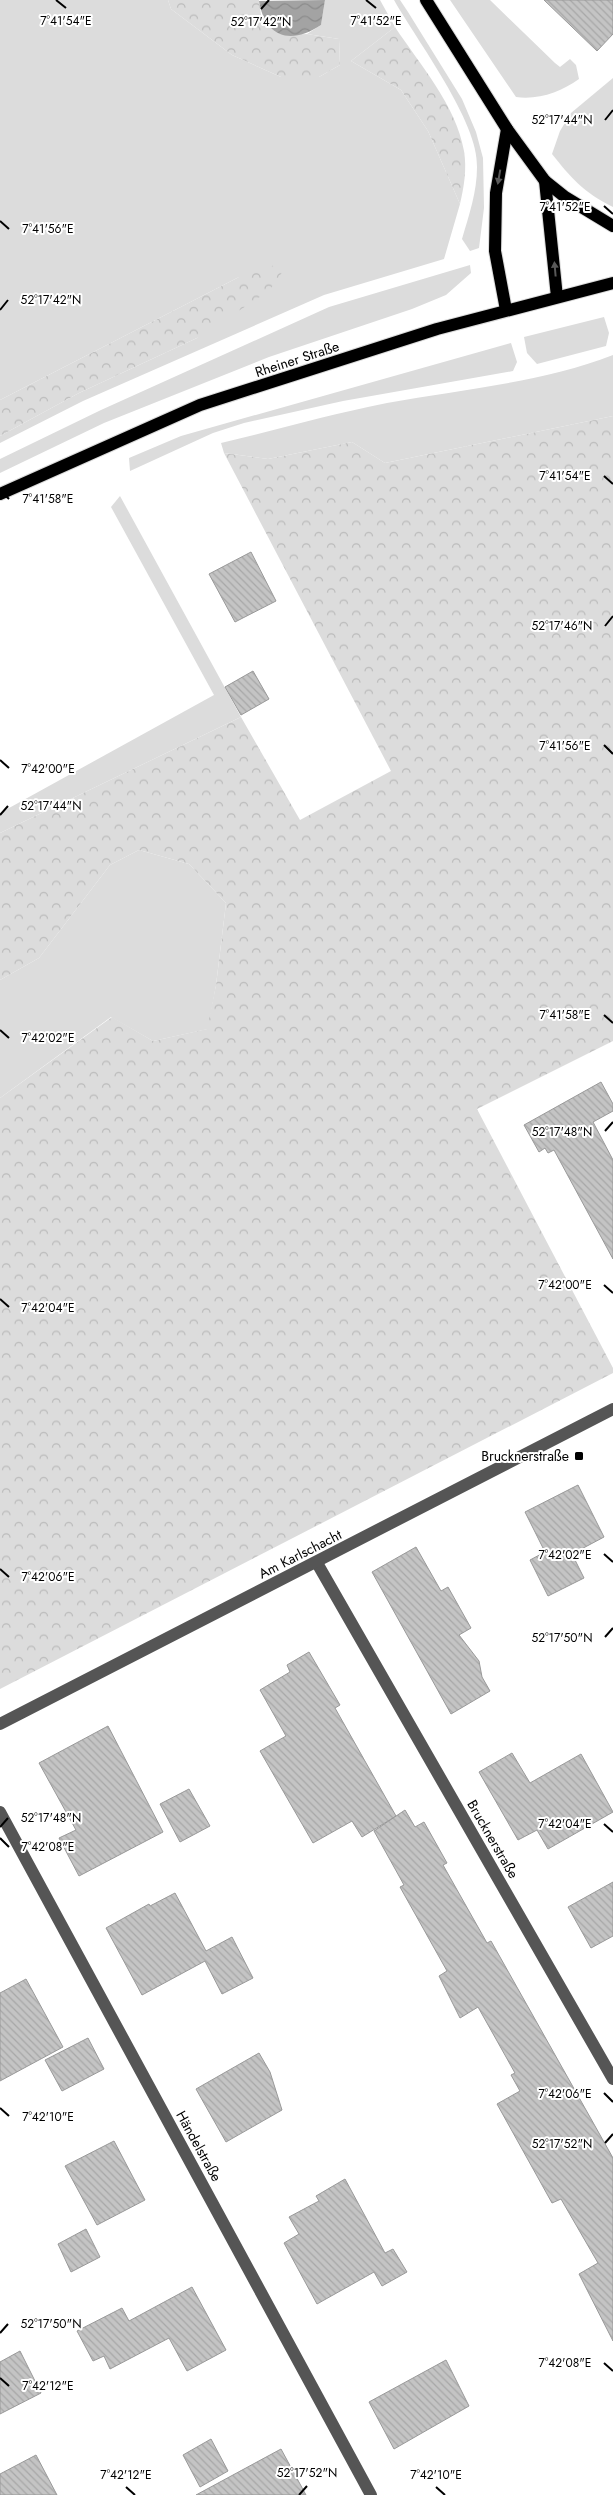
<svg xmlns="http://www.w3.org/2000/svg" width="613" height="2495" font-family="Jost,sans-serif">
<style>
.grass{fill:#dcdcdc}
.forest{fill:url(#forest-crowns)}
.water{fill:url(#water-waves)}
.building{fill:url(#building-back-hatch);stroke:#999}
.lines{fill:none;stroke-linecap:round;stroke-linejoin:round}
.major-casing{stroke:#dbdbdb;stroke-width:14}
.minor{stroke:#555;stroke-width:12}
.major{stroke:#000;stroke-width:12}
.oneway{fill:#595959}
.ticks{fill:none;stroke:#000;stroke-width:2}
.poi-dot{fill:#000;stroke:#fff;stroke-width:2}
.labels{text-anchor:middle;stroke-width:4;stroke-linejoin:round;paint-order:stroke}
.street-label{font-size:14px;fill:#000;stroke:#fff}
.poi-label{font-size:14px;fill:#000;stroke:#fff;text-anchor:end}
.ticks-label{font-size:12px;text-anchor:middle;fill:#000;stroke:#fff;stroke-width:4;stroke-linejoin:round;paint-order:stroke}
</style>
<defs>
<pattern id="forest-crowns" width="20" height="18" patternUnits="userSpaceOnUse" patternTransform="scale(1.25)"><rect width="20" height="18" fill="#dcdcdc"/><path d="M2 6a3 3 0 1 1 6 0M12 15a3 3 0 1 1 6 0" fill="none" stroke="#bbb"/></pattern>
<pattern id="water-waves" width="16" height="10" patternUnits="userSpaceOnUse" patternTransform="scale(1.25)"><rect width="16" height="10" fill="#a3a3a3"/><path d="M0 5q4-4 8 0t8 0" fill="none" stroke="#8b8b8b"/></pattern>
<pattern id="building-back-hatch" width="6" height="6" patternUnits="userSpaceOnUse" patternTransform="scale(1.25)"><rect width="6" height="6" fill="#c4c4c4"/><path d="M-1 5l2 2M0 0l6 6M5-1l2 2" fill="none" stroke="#a7a7a7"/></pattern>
</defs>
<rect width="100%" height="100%" fill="#fff"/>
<g class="grass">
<path d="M0,0h168l3,9 61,46 49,22h38l21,-12 -1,-26 -32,-5 14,-9 4,-25h55l15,27 -44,34 50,29 27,41 32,73 -16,55 -120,36 -241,106 -83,42v-7l79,-43 118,-55 42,-61 -239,123z"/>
<path d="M394,0h6l8,12 54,87 14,33 7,26 1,50 -5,40 -9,3 -8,-12c7,-24 15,-47 15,-72 2,-45 -60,-126 -83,-167z"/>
<path d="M450,0h40l65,63 5,4 10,-8 6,6 3,14c-18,13 -40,21 -63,18z"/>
<path d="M613,78v129c-30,-15 -41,-28 -61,-53l8,-23 11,-18z"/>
<path d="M470,265l1,8 -25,22 -34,14 -143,48 -165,66 -104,50v-14l101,-49 228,-103z"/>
<path d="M604,317l5,16 -3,13 -69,18 -10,-11 -3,-16z"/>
<path d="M511,343l6,19 -4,9 -170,30 -99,22 -31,10 -83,38 -1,-13 52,-22z"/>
<path d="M613,355v61l-228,47 -33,-21 -84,17 -44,-6 -3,-10c55,-13 110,-29 166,-40 76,-14 154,-20 226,-48z"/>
<path d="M120,496l121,221 -241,116v-20l214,-118 -103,-188z"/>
<path d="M139,850l50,14 37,39 -10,82 -8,44 -55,12 -42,-24 -111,81v-118l39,-22 71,-93z"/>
</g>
<g class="forest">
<path d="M168,0h91l2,15 23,20 23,-1 32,5 1,26 -21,12h-38l-49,-22 -61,-46z"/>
<path d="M395,27c25,38 61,78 69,124 3,18 0,36 -4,53l-32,-73 -27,-41 -50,-29z"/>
<path d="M281,263l2,8 -14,20 -72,47 -118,55 -79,43v-36l239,-123z"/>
<path d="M613,416v625l-136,68 136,259v5l-613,316v-591l112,-81 41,24 54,-12 9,-44 10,-82 -37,-39 -50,-14 -29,15 -71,93 -39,22v-147l241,-116 59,103 91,-49 -167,-318 44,6 84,-17 33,21z"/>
</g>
<path class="water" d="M325,0l-4,25c-30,20 -56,13 -62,-24z"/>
<g class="building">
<path d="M544,0h69v34l-16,17z"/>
<path d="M251,552l25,49 -41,21 -26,-48z"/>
<path d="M253,671l16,28 -28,16 -16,-28z"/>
<path d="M601,1082l12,22v7l-20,11 20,38v99l-59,-109 -6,3 -3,-5 -6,4 -15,-27z"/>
<path d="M578,1485l26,52 -32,17 12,24 -36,18 -18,-36 15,-8 -20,-40z"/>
<path d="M416,1547l25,44 7,-4 23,41 -12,7 20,26 3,16 8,14 -39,23 -79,-142z"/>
<path d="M309,1652l31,53 -5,3 61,108 -34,21 -10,-16 -39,22 -53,-92 26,-15 -26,-46 30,-18 -3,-7z"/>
<path d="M108,1726l55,106 -84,44 -20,-38 17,-8 -37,-67z"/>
<path d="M512,1753l18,30 51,-29 32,58 -65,37 -11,-19 -19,10 -39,-68z"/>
<path d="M189,1789l21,37 -30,16 -20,-38z"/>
<path d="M405,1810l10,17 9,-5 23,41 -4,2 44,78 4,-2 122,217v183l-34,-67 19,-11 -37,-64 -9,4 -55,-99 23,-13 -9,-16 4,-2 -37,-66 -18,11 -21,-42 8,-5 -47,-84 4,-2 -30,-54z"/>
<path d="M613,1882v54l-22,12 -23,-41z"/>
<path d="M175,1893l31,58 26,-14 21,41 -31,16 -17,-33 -63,34 -36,-67 43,-24 1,2z"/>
<path d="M26,1979l37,68 -63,34v-88z"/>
<path d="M88,2038l16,31 -42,22 -17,-31z"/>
<path d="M259,2053l11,19 12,38 -56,32 -30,-53z"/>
<path d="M114,2141l31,59 -48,25 -32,-59z"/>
<path d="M345,2179l40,74 8,-4 14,23 -25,14 -8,-14 -57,32 -33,-61 15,-9 -10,-17 30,-16 -3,-5z"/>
<path d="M86,2229l14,28 -29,15 -13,-28z"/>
<path d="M192,2287l34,63 -39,21 -18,-33 -59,31 -6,-13 -11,5 -16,-30 45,-23 7,13z"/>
<path d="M20,2351l21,42 -41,21v-52z"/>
<path d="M446,2360l23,46 -75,43 -25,-47z"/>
<path d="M211,2439l17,32 -28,16 -17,-32z"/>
<path d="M281,2449l25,46h-110z"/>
<path d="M36,2455l21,40h-57v-21z"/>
</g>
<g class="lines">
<g class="major-casing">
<g id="major">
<path d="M426,0l81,129 38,52 12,116"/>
<path d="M545,181l20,16 48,29"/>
<path d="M506,310l-11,-59 1,-58 11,-64"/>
<path d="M0,494l200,-89 237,-76 176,-46"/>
</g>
</g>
<g class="minor">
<path d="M317,1563l296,516"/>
<path d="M0,1724l613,-315"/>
<path d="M0,1812l371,683"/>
</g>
<use href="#major" class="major"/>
</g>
<defs><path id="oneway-solid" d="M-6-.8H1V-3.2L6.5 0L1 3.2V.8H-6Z" transform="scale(1.25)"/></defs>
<g class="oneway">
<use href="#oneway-solid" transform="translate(499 177) rotate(100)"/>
<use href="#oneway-solid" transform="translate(555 269) rotate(-95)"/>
</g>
<path class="ticks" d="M56,0l10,8M366,0l10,8M261,9l8,-9M605,120l8,-10M604,206l9,8M0,221l9,8M0,310l8,-10M604,476l9,8M0,490l9,9M605,626l8,-10M604,745l9,9M0,760l9,8M0,815l8,-9M604,1015l9,8M0,1030l9,8M605,1131l8,-9M604,1285l9,8M0,1299l9,8M604,1554l9,8M0,1569l9,8M605,1637l8,-9M604,1824l9,8M0,1827l8,-9M0,1838l9,9M604,2093l9,9M0,2108l9,8M605,2143l8,-9M0,2333l8,-9M604,2363l9,8M0,2378l9,8M126,2487l9,8M436,2487l9,8M299,2495l8,-9"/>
<rect class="poi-dot" x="574" y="1451" width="10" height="10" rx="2.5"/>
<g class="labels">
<g class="street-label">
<text transform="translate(297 359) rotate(-18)" y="5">Rheiner Straße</text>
<text transform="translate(300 1554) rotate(-27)" y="5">Am Karlschacht</text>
<text transform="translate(493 1839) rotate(60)" y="5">Brucknerstraße</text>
<text transform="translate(199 2146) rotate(61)" y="5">Händelstraße</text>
</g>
<g class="poi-label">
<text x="569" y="1461">Brucknerstraße</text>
</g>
</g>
<g class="ticks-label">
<text x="66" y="25">7°41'54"E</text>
<text x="376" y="25">7°41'52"E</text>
<text x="261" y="26">52°17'42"N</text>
<text x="562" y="124">52°17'44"N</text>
<text x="565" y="211">7°41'52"E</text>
<text x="48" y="233">7°41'56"E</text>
<text x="51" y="304">52°17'42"N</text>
<text x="565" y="480">7°41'54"E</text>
<text x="48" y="503">7°41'58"E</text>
<text x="562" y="630">52°17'46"N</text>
<text x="565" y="750">7°41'56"E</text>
<text x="48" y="773">7°42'00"E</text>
<text x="51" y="810">52°17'44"N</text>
<text x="565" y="1019">7°41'58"E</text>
<text x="48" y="1042">7°42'02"E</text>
<text x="562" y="1136">52°17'48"N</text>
<text x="565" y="1289">7°42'00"E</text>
<text x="48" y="1312">7°42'04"E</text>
<text x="565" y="1559">7°42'02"E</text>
<text x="48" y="1581">7°42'06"E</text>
<text x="562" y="1642">52°17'50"N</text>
<text x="51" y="1822">52°17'48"N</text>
<text x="565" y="1828">7°42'04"E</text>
<text x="48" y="1851">7°42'08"E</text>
<text x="565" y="2098">7°42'06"E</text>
<text x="48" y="2121">7°42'10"E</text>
<text x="562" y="2148">52°17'52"N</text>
<text x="51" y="2328">52°17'50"N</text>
<text x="565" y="2367">7°42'08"E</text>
<text x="48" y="2390">7°42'12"E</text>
<text x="307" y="2477">52°17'52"N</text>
<text x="126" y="2479">7°42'12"E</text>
<text x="436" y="2479">7°42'10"E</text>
</g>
</svg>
